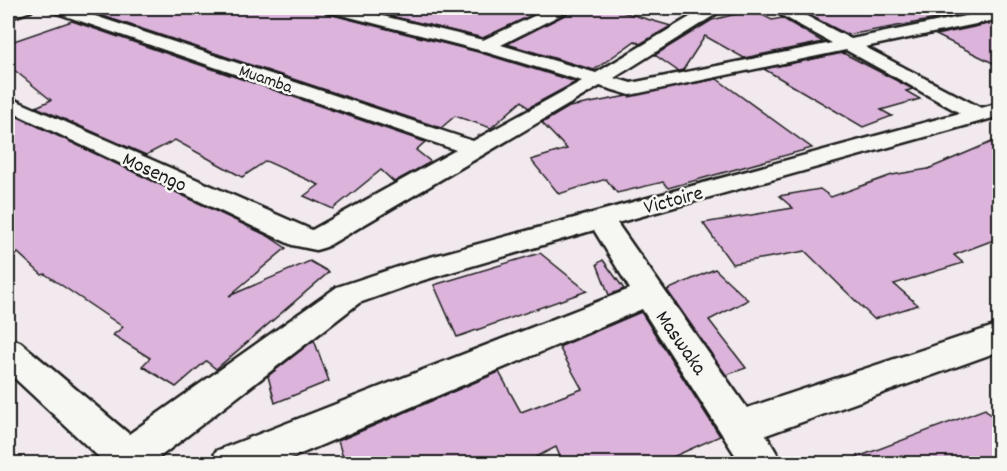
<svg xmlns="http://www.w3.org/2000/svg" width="1007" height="471" font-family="Dekko,sans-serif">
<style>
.building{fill:#dbb3db;stroke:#1c1c1c;stroke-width:1.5}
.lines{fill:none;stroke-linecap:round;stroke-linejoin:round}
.street-casing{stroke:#1c1c1c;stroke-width:5}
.street{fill:#f6f6f2;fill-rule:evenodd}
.labels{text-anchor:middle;stroke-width:5;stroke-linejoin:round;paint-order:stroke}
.far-street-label{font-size:18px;fill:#1c1c1c;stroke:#f6f6f2}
.street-label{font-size:21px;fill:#1c1c1c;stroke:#f6f6f2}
</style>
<rect width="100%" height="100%" fill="#f1e9ed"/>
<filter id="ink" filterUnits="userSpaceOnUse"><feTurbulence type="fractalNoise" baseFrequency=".0167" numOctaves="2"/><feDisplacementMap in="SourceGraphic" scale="12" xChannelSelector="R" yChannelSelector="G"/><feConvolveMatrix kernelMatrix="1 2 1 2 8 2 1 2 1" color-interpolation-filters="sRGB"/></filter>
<g filter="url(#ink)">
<g class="building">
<path d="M111,8h212l2,5 153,39 98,30 -48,26 -6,-7 -31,27 -36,-12 -14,12 -347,-115z"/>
<path d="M357,8h190l-64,30z"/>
<path d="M571,8h38l62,18 -31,18 -5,-3 -41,29 -87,-26 62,-31z"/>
<path d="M845,8h118l11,4 -126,23 -41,-21z"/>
<path d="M752,10l20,10 10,-2 41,24 -79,16 -39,-22 -22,34 -5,1 -23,-16 57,-35z"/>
<path d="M72,21l353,121 -9,8 15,12 -37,20 -13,-12 -48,39 -29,-13 15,-11 -53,-24 -24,16 -67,-37 -29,15 -110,-48 15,-7 -43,-35v-22z"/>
<path d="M999,22v44l-63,-31 62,-13z"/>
<path d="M843,53l70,36 -7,2 14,8 -39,11 11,6 -29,11 -99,-58z"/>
<path d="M717,79l95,69 -144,40 -5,-6 -46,11 -11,-14 -47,15 -28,-34 36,-11 -25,-26 27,-16z"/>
<path d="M16,116l252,120 18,12 -57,48 81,-35 19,11 -113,97 -10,-8 -30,26 -34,-21 8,-8 -37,-23 10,-8 -78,-53 -3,1 -24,-22 -10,7v-140z"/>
<path d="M999,139v99l-45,17 9,8 -69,21 24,21 -44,14 -69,-68 -73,13 -29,-41 90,-15 -14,-12 41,-7 11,8 61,-22 36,-6z"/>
<path d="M540,253l47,38 -130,46 -23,-52z"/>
<path d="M603,260l21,29 -15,6 -12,-31z"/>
<path d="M715,269l33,31 -39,20 37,48 -20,7 -59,-85z"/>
<path d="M641,312l79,124 -63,28h-94l-7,-17 -34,17h-177l-7,-23 161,-69 22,40 61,-23 -23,-42z"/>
<path d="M314,340l15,41 -54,22 -7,-27z"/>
<path d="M985,409l14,14v41h-152v-3z"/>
</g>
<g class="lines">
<g class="street-casing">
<g id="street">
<path d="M11,8h22l-2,3 -23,8v-10z"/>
<path d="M50,8h21l402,133 109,-60 -103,-31 -153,-39 -1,-3h24l134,32 68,-32h18l-1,3 -67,34 95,28 109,-65h17l-1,3 -107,67 17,5 201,-40 -58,-32 -1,-3h18l60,31 149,-30v10l-135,28 116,61 19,-5v13l-383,107 130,185 253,-84v27l-234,84 17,29h-42l-99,-155 -365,155h-66l5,-13 414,-162 -36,-59 -170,50 -65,23 -202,156 2,5h-58l1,-4 -94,-88v-34l12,4 109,92 208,-147 79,-26 544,-148 -114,-63 -216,45 -30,-9 -274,161 -10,3 -24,-5 -284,-135v-13l304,133 144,-80 -405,-139z"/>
</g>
</g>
<use href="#street" class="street"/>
</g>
</g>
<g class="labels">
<g class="far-street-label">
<text transform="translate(266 78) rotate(19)" y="6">Muamba</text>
</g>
<g class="street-label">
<text transform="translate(155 171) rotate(25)" y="7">Mosengo</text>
<text transform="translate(673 199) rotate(-15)" y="7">Victoire</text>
<text transform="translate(682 342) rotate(55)" y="7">Maswaka</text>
</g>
</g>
<rect width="1007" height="471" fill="none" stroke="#f6f6f2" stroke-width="30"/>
<rect x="15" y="15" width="977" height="441" fill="none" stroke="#1c1c1c" stroke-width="2" filter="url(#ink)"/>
</svg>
